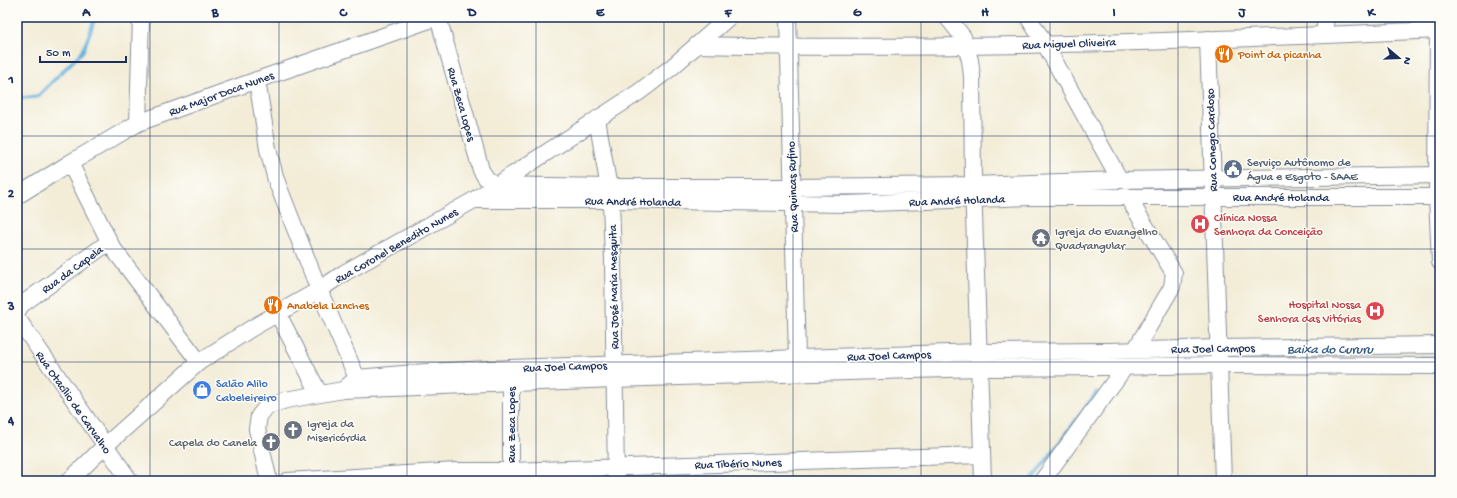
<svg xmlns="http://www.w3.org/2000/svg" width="1457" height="498" font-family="'Gochi Hand',sans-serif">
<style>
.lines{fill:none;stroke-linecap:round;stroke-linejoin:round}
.stream{stroke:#63b1dc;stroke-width:3.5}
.minor-casing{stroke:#878e9b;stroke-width:18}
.minor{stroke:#fff;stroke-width:16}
.grid{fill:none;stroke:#1b2f5e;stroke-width:1;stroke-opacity:0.55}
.labels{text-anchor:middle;stroke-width:3;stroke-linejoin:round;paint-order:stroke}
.street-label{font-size:12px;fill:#1b2f5e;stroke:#fdfcf7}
.food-label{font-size:12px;fill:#c56008;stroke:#fdfcf7;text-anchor:start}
.service-label{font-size:12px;fill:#4e5e75;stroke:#fdfcf7;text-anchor:start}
.health-label{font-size:12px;fill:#be3a42;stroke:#fdfcf7;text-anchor:start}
.worship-label{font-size:12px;fill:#5b616d;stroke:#fdfcf7;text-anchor:start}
.shop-label{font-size:12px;fill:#366cbe;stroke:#fdfcf7;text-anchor:start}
.water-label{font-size:13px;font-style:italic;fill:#345c8a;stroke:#fdfcf7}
.neatline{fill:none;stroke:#1b2f5e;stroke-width:1.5}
.grid-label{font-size:13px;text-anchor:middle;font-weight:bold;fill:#1b2f5e}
</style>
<rect width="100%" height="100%" fill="#fdfcf7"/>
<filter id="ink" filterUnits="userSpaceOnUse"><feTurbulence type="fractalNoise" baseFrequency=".025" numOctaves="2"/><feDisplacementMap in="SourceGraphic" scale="8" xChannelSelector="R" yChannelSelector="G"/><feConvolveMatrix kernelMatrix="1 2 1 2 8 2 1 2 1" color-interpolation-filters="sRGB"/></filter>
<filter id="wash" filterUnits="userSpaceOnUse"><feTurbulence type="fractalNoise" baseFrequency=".012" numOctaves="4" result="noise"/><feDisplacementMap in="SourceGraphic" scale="16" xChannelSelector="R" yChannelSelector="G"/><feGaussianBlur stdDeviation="0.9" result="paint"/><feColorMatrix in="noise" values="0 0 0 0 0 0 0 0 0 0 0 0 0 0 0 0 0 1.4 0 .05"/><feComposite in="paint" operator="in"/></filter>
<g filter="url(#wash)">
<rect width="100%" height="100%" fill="#f3edd8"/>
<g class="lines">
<g class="stream">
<path d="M17,98l20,-1 46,-46 11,-30 -2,-4"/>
<path d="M1397,358h37"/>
<path d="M1031,481l66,-89"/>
</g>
</g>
</g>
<g filter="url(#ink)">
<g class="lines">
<g class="minor-casing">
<g id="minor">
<path d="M438,17l43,153 5,8 9,7 115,2h182l181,-2 147,-5 320,-5"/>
<path d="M788,17l9,341"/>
<path d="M947,17l16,20 7,23 2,16 1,109 10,296"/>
<path d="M1028,17l17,27 75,136"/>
<path d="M1438,17l-1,180 3,65"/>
<path d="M1324,35l2,-18"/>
<path d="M1208,39c4,147 11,295 15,442"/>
<path d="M697,45c248,6 496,-4 743,-15"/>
<path d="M257,80l11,69 8,31 43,110 38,88 2,10"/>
<path d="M597,119l14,81 2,60 3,221"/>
<path d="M138,123l3,-106"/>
<path d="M70,163l42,84 87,115"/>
<path d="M17,196l53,-33 68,-40 119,-43 181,-63"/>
<path d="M1127,196l47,77 -2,14 -37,63"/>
<path d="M474,200h137l235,4 184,-7h410"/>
<path d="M17,312l4,-7 88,-63"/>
<path d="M278,314l41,79"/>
<path d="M20,322l110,159"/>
<path d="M511,374v107"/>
<path d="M343,390l14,-12 69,-6 84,-4 468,-16 130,-1 111,-3 221,-3"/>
<path d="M69,481l37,-36 93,-83 53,-34 67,-38 25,-17 130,-73 165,-108 33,-25 57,-50"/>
<path d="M269,481l-12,-52 2,-13 8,-10 19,-6 57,-10 271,-11 365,-11 125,-1 116,-2 220,1"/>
<path d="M287,481l170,-10h53l471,-16"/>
<path d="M1042,481l83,-114"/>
</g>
</g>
<use href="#minor" class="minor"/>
</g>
</g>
<path class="grid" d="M150,17v464M279,17v464M407,17v464M536,17v464M664,17v464M793,17v464M921,17v464M1050,17v464M1178,17v464M1307,17v464M17,136h1423M17,249h1423M17,362h1423"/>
<defs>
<g id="restaurant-disc" transform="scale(1)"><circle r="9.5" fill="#e8710a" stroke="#fdfcf7"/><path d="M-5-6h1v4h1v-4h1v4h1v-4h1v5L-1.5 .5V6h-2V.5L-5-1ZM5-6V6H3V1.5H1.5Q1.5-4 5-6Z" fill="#fff"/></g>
<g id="civic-disc" transform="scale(1)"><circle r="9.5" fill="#5c6f8a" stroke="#fdfcf7"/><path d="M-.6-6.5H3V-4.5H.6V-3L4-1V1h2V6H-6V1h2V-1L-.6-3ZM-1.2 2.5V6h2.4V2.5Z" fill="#fff"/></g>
<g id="hospital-disc" transform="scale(1)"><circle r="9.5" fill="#e0444e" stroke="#fdfcf7"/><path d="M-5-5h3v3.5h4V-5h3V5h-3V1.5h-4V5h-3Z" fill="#fff"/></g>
<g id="temple-disc" transform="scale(1)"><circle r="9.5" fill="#6b7280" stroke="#fdfcf7"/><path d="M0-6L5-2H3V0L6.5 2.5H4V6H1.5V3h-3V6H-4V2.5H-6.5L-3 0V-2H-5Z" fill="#fff"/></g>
<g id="shop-disc" transform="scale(1)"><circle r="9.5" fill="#3f7fe0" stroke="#fdfcf7"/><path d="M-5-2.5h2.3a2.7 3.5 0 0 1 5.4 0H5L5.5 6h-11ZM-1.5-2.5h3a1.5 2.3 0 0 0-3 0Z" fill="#fff"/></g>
<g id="church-disc" transform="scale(1)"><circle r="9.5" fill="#6b7280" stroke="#fdfcf7"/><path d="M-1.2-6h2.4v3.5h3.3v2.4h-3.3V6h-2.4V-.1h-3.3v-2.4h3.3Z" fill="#fff"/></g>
</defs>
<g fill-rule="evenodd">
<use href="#restaurant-disc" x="1224" y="54"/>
<use href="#civic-disc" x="1233" y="169"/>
<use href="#hospital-disc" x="1200" y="224"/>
<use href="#temple-disc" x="1041" y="238"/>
<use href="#restaurant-disc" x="273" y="305"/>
<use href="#hospital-disc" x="1375" y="311"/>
<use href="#shop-disc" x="202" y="390"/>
<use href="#church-disc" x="293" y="430"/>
<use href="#church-disc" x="271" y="442"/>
</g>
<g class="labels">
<g class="street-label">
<text transform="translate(1069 43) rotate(-2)" y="4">Rua Miguel Oliveira</text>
<text transform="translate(221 93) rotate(-20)" y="4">Rua Major Doca Nunes</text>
<text transform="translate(462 104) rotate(74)" y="4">Rua Zeca Lopes</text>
<text transform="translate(1211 140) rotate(-92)" y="4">Rua Conego Cardoso</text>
<text transform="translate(792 187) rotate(-92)" y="4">Rua Quincas Rufino</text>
<text x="1281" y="201">Rua André Holanda</text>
<text transform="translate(957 200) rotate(-2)" y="4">Rua André Holanda</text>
<text transform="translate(633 201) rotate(1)" y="4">Rua André Holanda</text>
<text transform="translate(396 245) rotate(-30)" y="4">Rua Coronel Benedito Nunes</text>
<text transform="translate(72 269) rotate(-36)" y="4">Rua da Capela</text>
<text transform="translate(613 287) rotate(-91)" y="4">Rua José Maria Mesquita</text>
<text transform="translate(1213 348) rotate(-1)" y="4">Rua Joel Campos</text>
<text transform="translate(889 355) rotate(-2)" y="4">Rua Joel Campos</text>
<text transform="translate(565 366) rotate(-2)" y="4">Rua Joel Campos</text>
<text transform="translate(74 402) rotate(55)" y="4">Rua Otacílio de Carvalho</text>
<text transform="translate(511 425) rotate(-90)" y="4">Rua Zeca Lopes</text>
<text transform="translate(738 463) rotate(-2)" y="4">Rua Tibério Nunes</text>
</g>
<g class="food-label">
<text x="1238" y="58">Point da picanha</text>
<text x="287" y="309">Anabela Lanches</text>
</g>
<g class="service-label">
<text x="1247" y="166">Serviço Autônomo de<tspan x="1247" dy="14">Água e Esgoto - SAAE</tspan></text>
</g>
<g class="health-label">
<text x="1214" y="221">Clínica Nossa<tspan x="1214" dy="14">Senhora da Conceição</tspan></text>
<text x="1361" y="308" text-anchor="end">Hospital Nossa<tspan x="1361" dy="14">Senhora das Vitórias</tspan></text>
</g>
<g class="worship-label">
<text x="1055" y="235">Igreja do Evangelho<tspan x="1055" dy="14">Quadrangular</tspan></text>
<text x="307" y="427">Igreja da<tspan x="307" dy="14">Misericórdia</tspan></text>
<text x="257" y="446" text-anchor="end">Capela do Canela</text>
</g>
<g class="shop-label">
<text x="216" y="387">Salão Alilo<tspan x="216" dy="14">Cabeleireiro</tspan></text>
</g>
<g class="water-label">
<text x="1330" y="353">Baixa do Cururu</text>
</g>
</g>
<rect width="1457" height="498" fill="none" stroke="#fdfcf7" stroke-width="44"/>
<g transform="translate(1399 58) rotate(109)" stroke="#fdfcf7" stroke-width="3" paint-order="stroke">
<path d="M0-3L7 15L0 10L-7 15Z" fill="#1b2f5e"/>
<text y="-6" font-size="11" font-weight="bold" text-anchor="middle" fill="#1b2f5e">N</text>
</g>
<path d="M40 56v6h86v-6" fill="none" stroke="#1b2f5e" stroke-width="2"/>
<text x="46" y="56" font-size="12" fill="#1b2f5e" stroke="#fdfcf7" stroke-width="3" paint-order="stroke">50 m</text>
<rect x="22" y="22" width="1413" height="454" class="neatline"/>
<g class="grid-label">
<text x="86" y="16">A</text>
<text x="215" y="16">B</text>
<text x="343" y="16">C</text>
<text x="472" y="16">D</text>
<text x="600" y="16">E</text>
<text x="728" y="16">F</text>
<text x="857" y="16">G</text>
<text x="985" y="16">H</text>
<text x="1114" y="16">I</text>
<text x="1242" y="16">J</text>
<text x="1371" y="16">K</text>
<text x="11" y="83">1</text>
<text x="11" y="197">2</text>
<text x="11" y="310">3</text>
<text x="11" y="424">4</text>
</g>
</svg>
